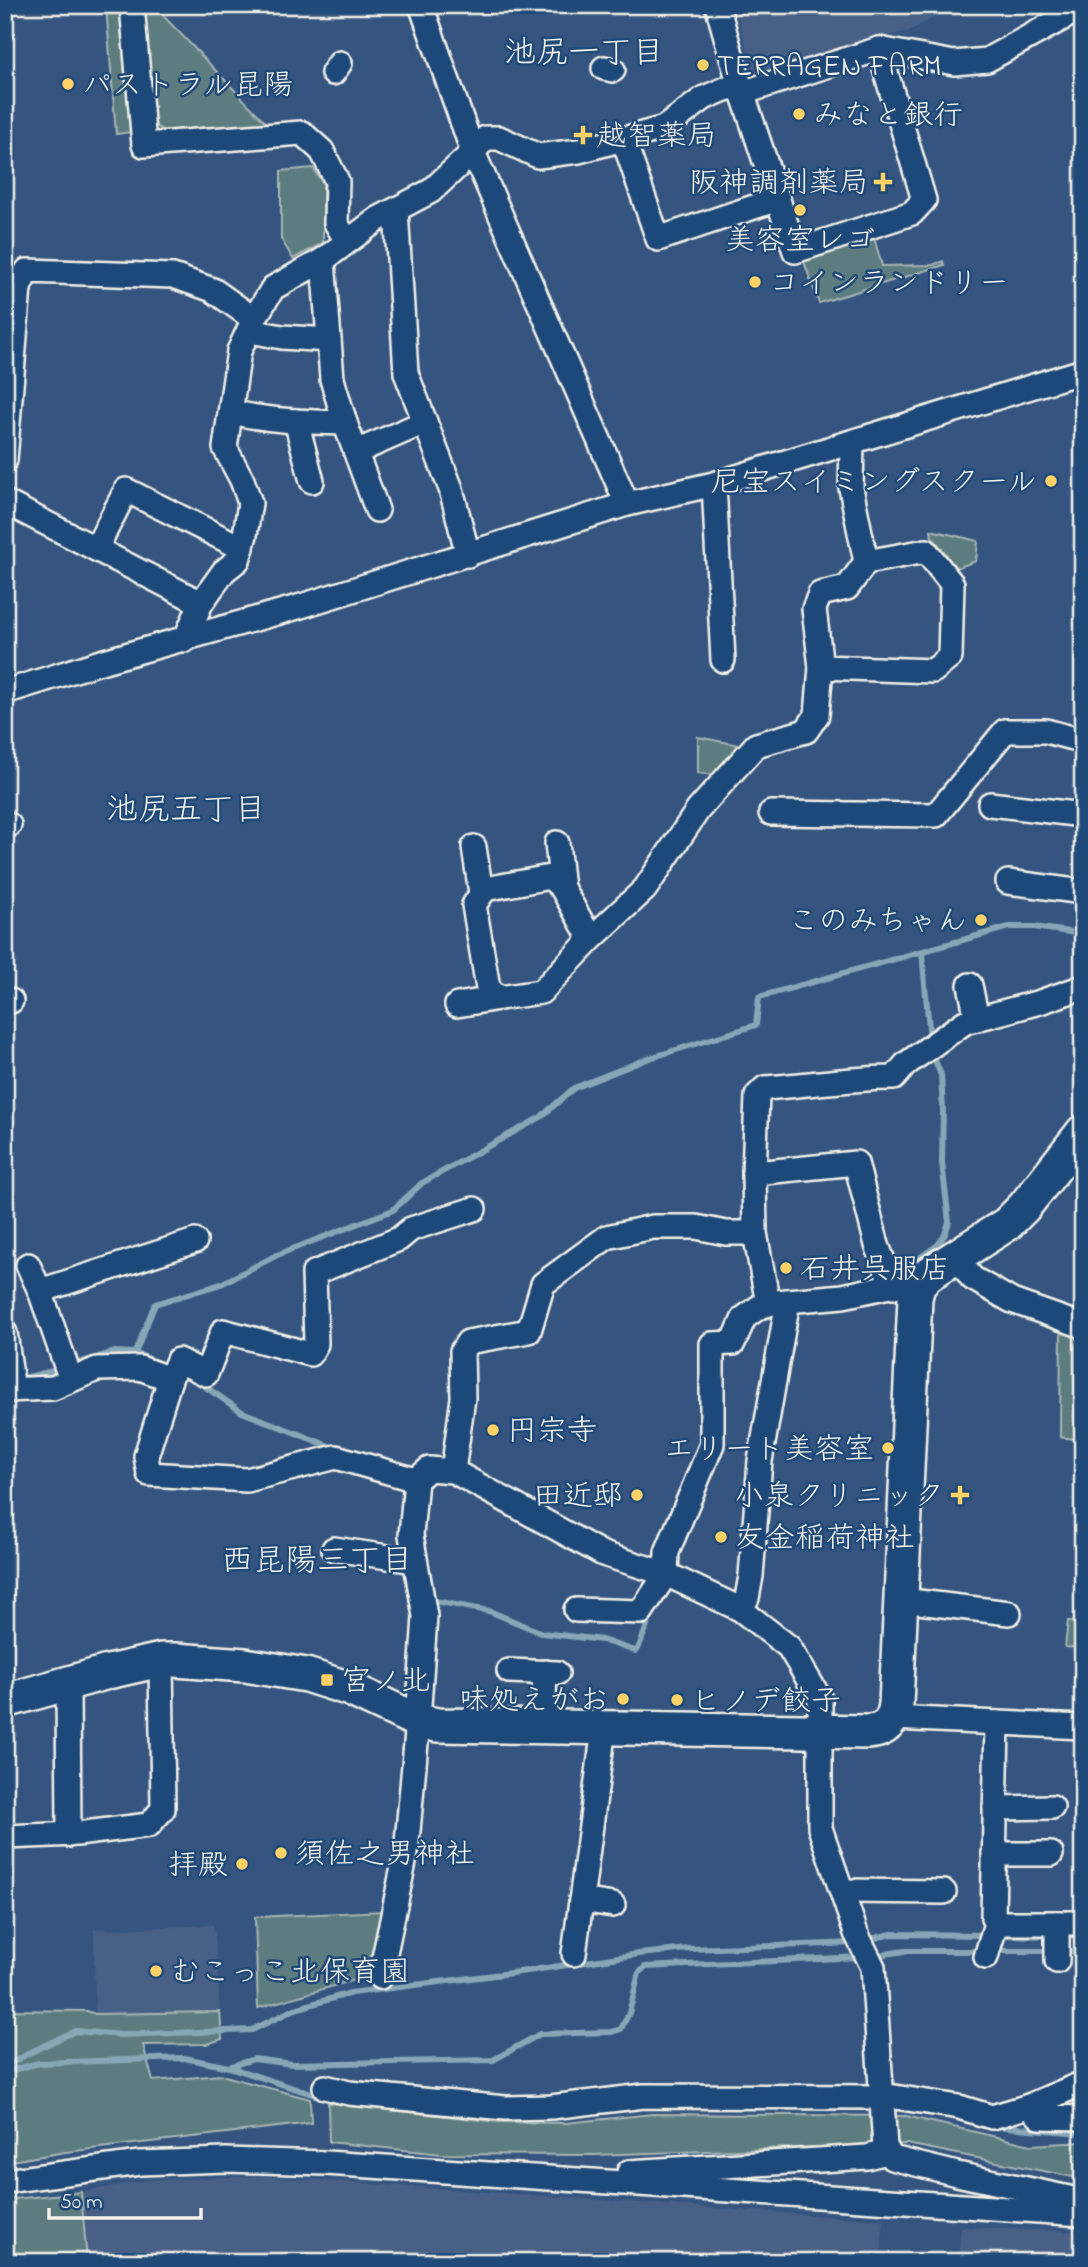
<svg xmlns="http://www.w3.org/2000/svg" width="1088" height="2267" font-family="'Indie Flower','Klee One',sans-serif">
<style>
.built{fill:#486086}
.green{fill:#5b7b7f;stroke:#a8b6b4;stroke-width:2}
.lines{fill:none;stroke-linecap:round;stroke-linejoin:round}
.stream{stroke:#87a7b7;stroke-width:6}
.street-casing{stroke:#f4f1e8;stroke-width:28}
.secondary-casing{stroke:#f4f1e8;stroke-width:38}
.street{stroke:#1f4a7a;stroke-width:23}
.secondary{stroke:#1f4a7a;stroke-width:33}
.poi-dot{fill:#ffd166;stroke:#1f4a7a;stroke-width:2.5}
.labels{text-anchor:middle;stroke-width:5;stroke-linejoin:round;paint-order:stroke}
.poi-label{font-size:30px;fill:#f4f1e8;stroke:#1f4a7a;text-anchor:start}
.neighbourhood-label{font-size:32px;fill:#f4f1e8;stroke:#1f4a7a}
</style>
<rect width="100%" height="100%" fill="#355580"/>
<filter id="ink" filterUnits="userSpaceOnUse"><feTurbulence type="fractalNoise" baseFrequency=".0143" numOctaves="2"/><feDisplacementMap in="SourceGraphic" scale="14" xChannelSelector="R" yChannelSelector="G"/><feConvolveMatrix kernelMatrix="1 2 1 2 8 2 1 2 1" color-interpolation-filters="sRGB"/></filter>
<g filter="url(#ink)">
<g class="built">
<path d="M735,5h223l-47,25 -157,45z"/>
<path d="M214,1925l6,87 -125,2 -1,-84z"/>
<path d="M259,2176l624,44 -2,42h-794l-6,-70 68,-12z"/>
<path d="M961,2227l122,5v30h-125z"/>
</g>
<g class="green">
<path d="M106,5h15l10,127 -15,2z"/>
<path d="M141,5h12l115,120 -104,6 -8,-5 -4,-7z"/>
<path d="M313,168l10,16v59l-30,16 -12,-20v-68z"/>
<path d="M873,234l9,32 51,-1 10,-4 1,4 -125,38 -16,-44z"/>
<path d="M931,530l47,11 -2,20 -23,8 -9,-11 3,-3 -15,-18z"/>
<path d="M698,737l41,8 -3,3 3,2 -25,25 -16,-2z"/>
<path d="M1061,1323l22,9v5l-5,4 2,26 3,2v71l-23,-3z"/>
<path d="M1068,1621l15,1v26l-18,-1z"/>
<path d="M384,1911l-4,32 -12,33 -110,32 -3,-91z"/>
<path d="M5,2010l82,1 8,3 125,-2 2,27 -15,5 -64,1 10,36 68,-6 89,24 1,24 -245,29 -61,10z"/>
<path d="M328,2103l172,19 66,1 87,-9 253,2 125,29 52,-3v37l-176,-35 -314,11 -151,-1 -113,-12z"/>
<path d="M81,2192l6,70h-82v-62z"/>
</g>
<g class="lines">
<g class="stream">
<path d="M922,952l8,87"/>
<path d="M893,1277l45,-32 7,-11 4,-12 -7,-59 1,-53 -2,-35 -9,-22"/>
<path d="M135,1353l33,14"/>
<path d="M72,1365l42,-13 21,1 20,-49 66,-20 56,-29 116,-45 29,-27 119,-66 33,-29 73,-29 109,-34 3,-28 250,-70h25l49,7"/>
<path d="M18,1379l44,-10"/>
<path d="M197,1381l45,31 95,37"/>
<path d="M429,1600l60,11 53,22 60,7 33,11 3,-2 15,-38"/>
<path d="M999,1935l52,1"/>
<path d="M1062,1936h21"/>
<path d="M866,1940l26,-6 96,1"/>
<path d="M994,1951h89"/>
<path d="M872,1956l33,-5h78"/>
<path d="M231,2066l23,-7 38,5 201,-4 47,-26 72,-2 9,-3 8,-16 10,-40 6,-6 216,-10"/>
<path d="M5,2067l24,-14 46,-22 46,4 131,-5 43,-21 56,-16 176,-22 112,-17 50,-5 167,-6"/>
<path d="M5,2072l34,-9 145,-5 45,9 86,28 11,2"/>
<path d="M817,2108h52"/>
<path d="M524,2118h24"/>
<path d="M993,2126l90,7"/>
</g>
<g class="street-casing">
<g id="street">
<path d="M132,5l12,140 158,-12 20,18 15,30 -1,42 11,18"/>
<path d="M421,5l52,147 154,352"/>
<path d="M717,5l23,81 55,165 117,-38 12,-13 -45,-151"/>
<path d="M604,68l9,2"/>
<path d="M333,73l7,-10"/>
<path d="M742,93l137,-44 75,14 33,-3 96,-53"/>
<path d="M624,141l34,98 120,-40"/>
<path d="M396,210l10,163 45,116 17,66"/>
<path d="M323,260l9,119 13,44 32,87"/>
<path d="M5,277l14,10 -14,173"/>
<path d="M19,287l8,-16 146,5 40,14 41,29"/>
<path d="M250,331l32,6 47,3"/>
<path d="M231,412c38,9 75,10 114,11"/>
<path d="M296,421l16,60"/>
<path d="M356,452l69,-30"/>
<path d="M714,484l9,176"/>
<path d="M5,502l196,101"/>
<path d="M96,549l30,-59 116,58"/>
<path d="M185,640l16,-37 23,-32 14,-11 7,-25 5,-32 -8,-23 -17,-32 14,-97 15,-32 19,-31 50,-28 55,-41 53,-28 42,-39 13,-14h13l39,18 41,-5 85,-23 40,-30 21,-9 15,-3"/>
<path d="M821,667l112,4 17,-14 2,-73 -26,-33 -60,11"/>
<path d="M5,692l99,-31 194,-54 329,-103 87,-20 369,-113"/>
<path d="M990,804l93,11"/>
<path d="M771,813l165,2 69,-84h41l37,10"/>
<path d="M5,827l4,-2"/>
<path d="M557,843l5,45"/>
<path d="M474,847l7,46"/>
<path d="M1008,882l75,10"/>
<path d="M591,939l-29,-51 -12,-11 -65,12 -11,16 14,83 11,10 42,-6 50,-53 54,-50 53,-79 58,-65 50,-14 11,-16 4,-48 -7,-58 6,-15 27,-6 19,-26 -15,-74 1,-46"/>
<path d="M970,985l7,34"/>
<path d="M5,1000l6,1"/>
<path d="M457,1005l42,-7"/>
<path d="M754,1173l102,-10 21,82 16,42"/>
<path d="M956,1256l16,22 40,23 71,25"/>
<path d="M28,1265l12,26"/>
<path d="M768,1304l-13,-71 -1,-60 3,-77 8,-8c43,-3 86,-10 129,-10l12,-14 59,-42 75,-20 43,-15"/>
<path d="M5,1333l8,57"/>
<path d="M170,1379l8,-19 28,14 17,-43 87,23 6,-10 -2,-71 85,-34 12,-10 63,-20"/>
<path d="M71,1380l-31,-89 155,-50"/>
<path d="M5,1390l48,-2 44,-19 43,-1 30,11 -24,77 3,18 98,6 89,-23 80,23"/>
<path d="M453,1471l10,-73 -1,-47 6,-9 61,-11 14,-47 64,-47 46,-10h43l30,6h29"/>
<path d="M334,1549l81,12"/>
<path d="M902,1600l107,13"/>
<path d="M740,1609l7,-11 4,-22 9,-115 28,-160"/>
<path d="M576,1610l65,2 25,-38 1,-22 45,-108v-100l21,-1 11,-25 15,-11 17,-5 67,-6 79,-17"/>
<path d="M509,1671l48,2"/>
<path d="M68,1685l1,150"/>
<path d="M893,1718l190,9"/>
<path d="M997,1723l-4,195 8,5h82"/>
<path d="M543,1726l2,-54"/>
<path d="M995,1808l57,-1"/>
<path d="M5,1837l72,-3 72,-9 14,-16 -2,-149"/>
<path d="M994,1854h57"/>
<path d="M842,1891l102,1"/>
<path d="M581,1900l32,5"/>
<path d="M574,1954l30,-226"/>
<path d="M986,1957l11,-37"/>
<path d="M1057,1961v-38"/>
<path d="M380,1977l26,-124 12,-132 7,-105 -14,-81 5,-55 13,-11 24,2 150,83 63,20 74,35 49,38 31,52v129l36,105 17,34 12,180"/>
<path d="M325,2087l24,6 156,15 46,-1 93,-11 232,1 6,-2 77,12 33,10 37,-11 54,-23"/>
<path d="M1029,2106l11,11 43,1"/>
<path d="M629,2172l238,-15 12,-3 6,-7 7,11 65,16 126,27"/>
<path d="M5,2181l135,-18 86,-3 100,3 757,51"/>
</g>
</g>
<g class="secondary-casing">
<path id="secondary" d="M5,1701l103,-29 53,-12h14l70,5 61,10 44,14 68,32 19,4 431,7c18,-1 26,-11 28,-28l19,-406 3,-12 9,-11 80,-51 17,-17 59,-75"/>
</g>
<use href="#street" class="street"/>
<use href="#secondary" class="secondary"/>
</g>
</g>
<g class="poi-dot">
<circle cx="703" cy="65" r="7"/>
<circle cx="68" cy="84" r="7"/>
<circle cx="799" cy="114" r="7"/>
<path d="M579.5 124.5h7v7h7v7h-7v7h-7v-7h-7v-7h7z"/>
<path d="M879.5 171.5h7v7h7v7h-7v7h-7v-7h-7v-7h7z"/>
<circle cx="800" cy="210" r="7"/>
<circle cx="755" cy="282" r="7"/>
<circle cx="1051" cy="481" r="7"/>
<circle cx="981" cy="920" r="7"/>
<circle cx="786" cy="1268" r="7"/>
<circle cx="493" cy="1430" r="7"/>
<circle cx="888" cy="1448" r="7"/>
<circle cx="637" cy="1495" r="7"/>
<path d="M956.5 1484.5h7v7h7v7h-7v7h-7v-7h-7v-7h7z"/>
<circle cx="721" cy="1537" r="7"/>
<rect x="320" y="1673" width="14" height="14" rx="3.5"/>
<circle cx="623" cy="1699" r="7"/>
<circle cx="677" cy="1700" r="7"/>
<circle cx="281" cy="1853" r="7"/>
<circle cx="242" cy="1864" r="7"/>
<circle cx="156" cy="1971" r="7"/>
</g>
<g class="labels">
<g class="poi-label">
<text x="717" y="75">TERRAGEN FARM</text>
<text x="82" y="94">パストラル昆陽</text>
<text x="813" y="124">みなと銀行</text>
<text x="597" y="145">越智薬局</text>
<text x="869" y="192" text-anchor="end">阪神調剤薬局</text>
<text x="800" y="249" text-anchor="middle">美容室レゴ</text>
<text x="769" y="292">コインランドリー</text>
<text x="1037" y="491" text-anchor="end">尼宝スイミングスクール</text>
<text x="967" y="930" text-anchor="end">このみちゃん</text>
<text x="800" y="1278">石井呉服店</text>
<text x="507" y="1440">円宗寺</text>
<text x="874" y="1458" text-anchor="end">エリート美容室</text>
<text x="623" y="1505" text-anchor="end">田近邸</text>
<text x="944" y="1505" text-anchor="end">小泉クリニック</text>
<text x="735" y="1547">友金稲荷神社</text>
<text x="341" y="1690">宮ノ北</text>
<text x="609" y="1709" text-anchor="end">味処えがお</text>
<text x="691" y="1710">ヒノデ餃子</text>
<text x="295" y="1863">須佐之男神社</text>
<text x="228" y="1874" text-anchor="end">拝殿</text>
<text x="170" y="1981">むこっこ北保育園</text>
</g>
<g class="neighbourhood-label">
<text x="584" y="62">池尻一丁目</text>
<text x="186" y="819">池尻五丁目</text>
<text x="317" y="1570">西昆陽三丁目</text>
</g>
</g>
<rect width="1088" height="2267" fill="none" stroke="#1f4a7a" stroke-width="28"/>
<rect x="14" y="14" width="1060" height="2239" fill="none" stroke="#f4f1e8" stroke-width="2.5" filter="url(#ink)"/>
<path d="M49 2208v10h152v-10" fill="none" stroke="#f4f1e8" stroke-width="3.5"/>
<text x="60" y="2208" font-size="21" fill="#f4f1e8" stroke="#1f4a7a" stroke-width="5" paint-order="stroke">50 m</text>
</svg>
